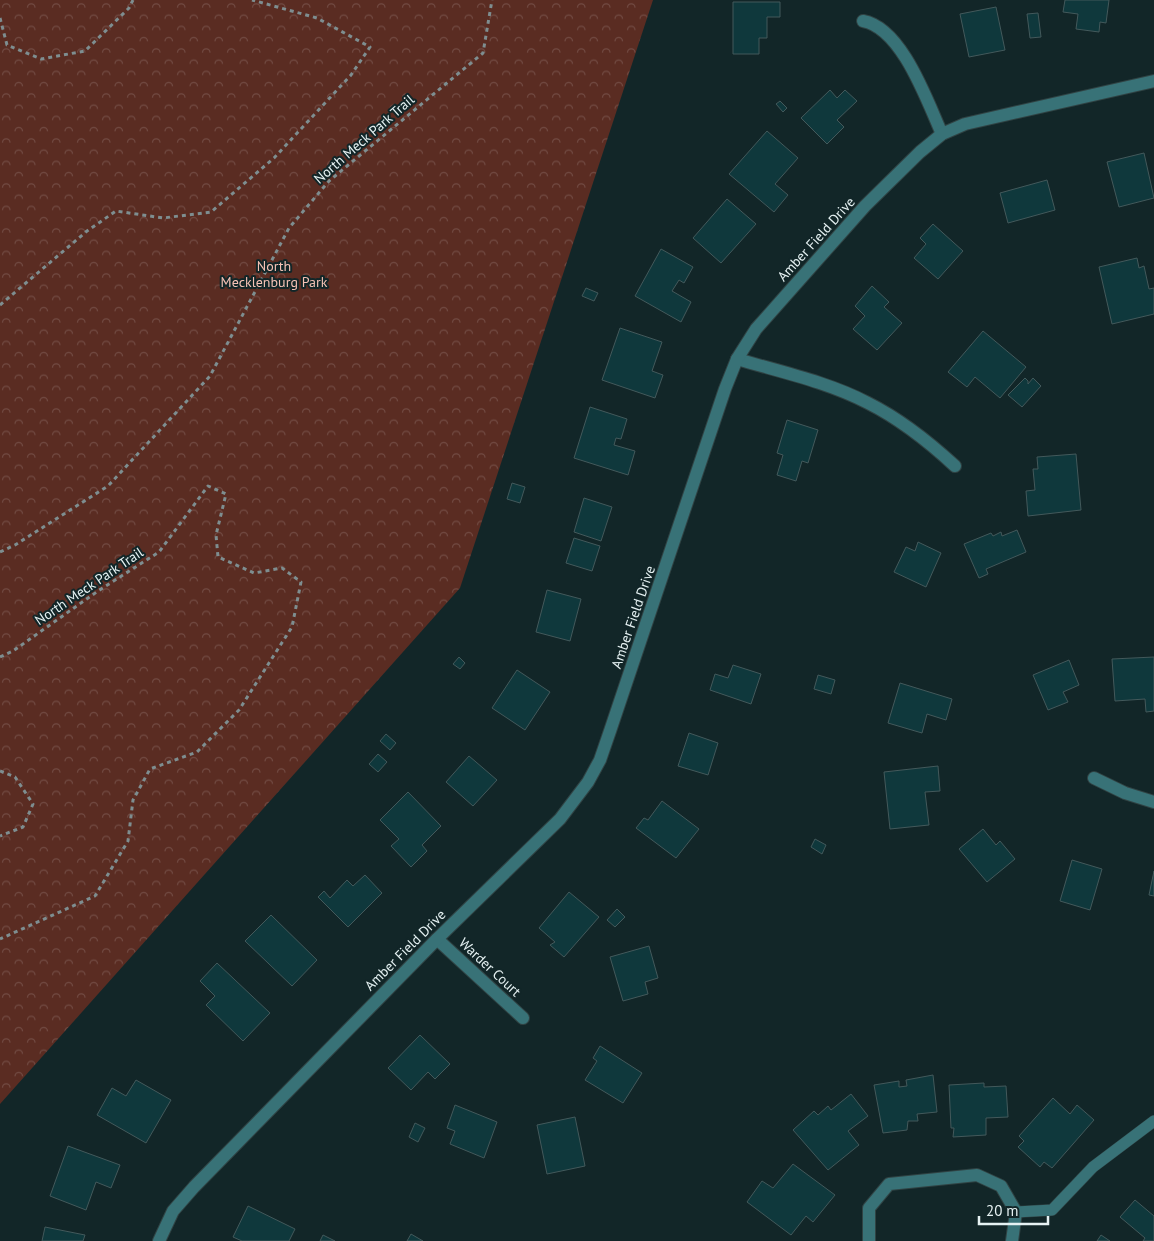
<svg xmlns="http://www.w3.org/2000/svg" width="1154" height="1241" font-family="'PT Sans',sans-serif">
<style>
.park{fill:url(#park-crowns)}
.building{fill:#0f383c;stroke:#43595b}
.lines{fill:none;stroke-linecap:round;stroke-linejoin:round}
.lane-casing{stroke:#304344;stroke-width:12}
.street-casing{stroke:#304344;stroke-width:14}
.path{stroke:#7e8e90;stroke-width:3;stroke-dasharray:4 4;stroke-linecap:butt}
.lane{stroke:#387277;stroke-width:11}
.street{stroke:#387277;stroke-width:12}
.labels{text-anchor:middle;stroke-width:4;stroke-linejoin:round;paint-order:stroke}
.street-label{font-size:14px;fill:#e6f2f3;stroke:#122628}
.park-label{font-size:14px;fill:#f6c2b5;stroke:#122628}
</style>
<defs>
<pattern id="park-crowns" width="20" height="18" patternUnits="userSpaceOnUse" patternTransform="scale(1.25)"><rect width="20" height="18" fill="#5a2c22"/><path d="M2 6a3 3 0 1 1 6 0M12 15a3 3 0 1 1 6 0" fill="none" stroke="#724b43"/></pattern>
</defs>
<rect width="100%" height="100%" fill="#122628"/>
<path class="park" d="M0,0h653l-193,588 -460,516z"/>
<g class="building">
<path d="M1065,0h44l-3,23 -6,-1 -1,10 -23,-3 2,-15 -15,-2z"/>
<path d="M733,2h47v15h-13v21h-8v16h-26z"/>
<path d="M996,7l9,43 -36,7 -9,-43z"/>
<path d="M1038,13l3,24 -11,1 -3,-24z"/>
<path d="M830,90l7,8 8,-8 12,11 -20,19 7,7 -17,17 -26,-26z"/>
<path d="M780,101l7,7 -4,4 -7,-8z"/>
<path d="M767,131l31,27 -23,26 13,11 -14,17 -45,-38z"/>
<path d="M1144,153l10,45 -35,9 -12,-45z"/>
<path d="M1047,180l8,30 -47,13 -8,-30z"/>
<path d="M727,199l29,25 -35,39 -28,-25z"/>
<path d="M933,224l30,27 -25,28 -24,-21 12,-14 -6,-6z"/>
<path d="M661,249l32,18 -9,16 -5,-3 -7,11 19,11 -10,20 -46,-26z"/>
<path d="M1137,258l2,10 5,-2 5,23 5,-1v26l-42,10 -13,-57z"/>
<path d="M872,286l17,16 -5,5 18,16 -25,27 -24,-21 12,-13 -10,-10z"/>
<path d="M586,288l12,5 -4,8 -12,-5z"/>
<path d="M620,328l42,14 -10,29 11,4 -8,23 -53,-18z"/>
<path d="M983,331l43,36 -26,31 -25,-21 -8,10 -19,-15z"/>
<path d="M1025,378l3,3v3l5,-6 8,8 -19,21 -14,-12z"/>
<path d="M590,407l37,12 -6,20 -5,-1 -2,7 21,6 -7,24 -54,-17z"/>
<path d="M787,420l31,10 -10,33 -6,-2 -6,20 -19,-6 6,-20 -6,-2z"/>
<path d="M1076,454l5,56 -53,6 -2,-25 9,-1 -2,-21h5l-1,-12z"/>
<path d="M512,483l13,4 -5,16 -13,-4z"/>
<path d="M584,498l28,9 -11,34 -27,-9z"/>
<path d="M1017,530l9,22 -40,17 2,5 -9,4 -15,-34 27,-11 2,3 8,-4 1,4z"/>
<path d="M574,538l26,8 -8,25 -26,-8z"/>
<path d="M918,542l23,11 -15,34 -32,-15 12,-25 9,4z"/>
<path d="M547,590l34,9 -11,42 -34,-9z"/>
<path d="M459,657l6,6 -5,6 -7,-5z"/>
<path d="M1154,657v54l-8,1 -1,-13 -30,2 -3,-42z"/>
<path d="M1069,660l10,25 -16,7 5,10 -20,8 -15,-35z"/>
<path d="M733,665l28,9 -10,30 -41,-14 5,-16 13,4z"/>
<path d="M517,670l33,22 -25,38 -33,-22z"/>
<path d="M818,675l17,5 -4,14 -17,-5z"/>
<path d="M900,683l52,16 -6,21 -19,-6 -5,19 -34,-10z"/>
<path d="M689,733l29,10 -10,32 -30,-9z"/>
<path d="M386,734l10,9 -6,7 -10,-9z"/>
<path d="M378,754l9,8 -9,10 -9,-8z"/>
<path d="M469,756l28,24 -24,26 -27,-24z"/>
<path d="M938,766l2,25 -15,1 4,33 -39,4 -6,-57z"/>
<path d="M408,792l33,34 -19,19 5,6 -16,16 -20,-21 8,-7 -19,-19z"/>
<path d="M662,801l37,28 -23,29 -40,-30 8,-10 4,2z"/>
<path d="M983,829l13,16 4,-4 15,18 -28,23 -28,-33z"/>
<path d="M815,839l11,6 -4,9 -11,-7z"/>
<path d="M1072,860l30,9 -12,41 -30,-9z"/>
<path d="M1154,871v25l-5,-1z"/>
<path d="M365,875l17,18 -34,34 -30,-30 6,-6 6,7 17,-18 6,6z"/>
<path d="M569,892l30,25 -35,40 -14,-12 5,-3 -16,-14z"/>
<path d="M617,909l8,8 -10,10 -8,-7z"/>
<path d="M271,915l46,45 -25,26 -47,-45z"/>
<path d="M649,946l9,32 -13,4 3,12 -25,7 -13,-44z"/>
<path d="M217,963l53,50 -27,28 -37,-36 9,-9 -15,-15z"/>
<path d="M420,1035l30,29 -15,15 -7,-7 -17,18 -23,-22z"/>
<path d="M600,1046l42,27 -19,30 -38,-23 12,-19 -4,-3z"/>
<path d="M933,1075l4,37 -20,2 1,7h-10l-1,9 -24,3 -9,-48 25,-4v6l8,-1 -1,-6z"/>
<path d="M136,1080l35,20 -25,43 -49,-28 15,-27 14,8z"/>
<path d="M984,1083v4l22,-1 2,31 -22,1v17l-33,2 1,-9h-3l-2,-43z"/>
<path d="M851,1094l17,22 -20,15 11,14 -31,25 -35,-40 21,-19 4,4 10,-9 3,4z"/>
<path d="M1053,1098l17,16 7,-9 17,15 -42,48 -8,-6 -4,5 -22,-20 6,-6 -5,-5z"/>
<path d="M455,1105l42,17 -13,36 -34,-14 5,-13 -8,-3z"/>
<path d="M575,1117l10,49 -38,8 -10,-49z"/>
<path d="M415,1123l10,5 -7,14 -9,-5z"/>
<path d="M68,1146l52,19 -9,23 -15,-6 -10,28 -36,-14z"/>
<path d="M793,1164l42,31 -22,27 -7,-6 -15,19 -44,-33 15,-21 11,7z"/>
<path d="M1135,1200l19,16v25h-11l2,-3 -25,-21z"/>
<path d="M248,1206l47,23 -6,12h-47l-9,-4z"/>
<path d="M45,1227l40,8 -2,6h-41z"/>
<path d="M411,1234l12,7h-16z"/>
<path d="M323,1235l12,6h-15z"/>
<path d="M1101,1235l9,6h-13z"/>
</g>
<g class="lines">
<g class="lane-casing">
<path id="lane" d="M1016,1212l36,-2 41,-43 61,-46"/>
</g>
<g class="street-casing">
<g id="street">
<path d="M863,21c39,7 64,80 79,113"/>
<path d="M737,359c44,13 91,23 131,44 32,16 61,39 87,63"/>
<path d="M1094,778l31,15 29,9"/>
<path d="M437,939l86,79"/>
<path d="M159,1241l14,-30 21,-24 243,-248 123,-120 28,-37 12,-22 10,-29 115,-342 12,-30 19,-30 109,-123 55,-54 22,-18 23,-10 189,-43"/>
<path d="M869,1241v-33l20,-24 88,-9 24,11 15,26 -4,29"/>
</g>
</g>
<g class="path">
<path d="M0,18l7,27 34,14 44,-8 44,-43 4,-8"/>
<path d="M0,305l87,-74 29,-20 47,7 48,-6 63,-54 77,-83 19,-28 -53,-29 -65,-18"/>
<path d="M0,552l15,-7 93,-59 102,-110 79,-148 40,-47 154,-128 9,-53"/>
<path d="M0,657l13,-6 85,-60 61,-39 49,-66 18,8 -10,41 2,22 36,16 28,-5 19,14 -9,45 -53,83 -42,42 -47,17 -17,31 -5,41 -33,55 -95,43"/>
<path d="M0,771l15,6 18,27 -10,23 -23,9"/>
</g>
<use href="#lane" class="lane"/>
<use href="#street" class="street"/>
</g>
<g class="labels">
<g class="street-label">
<text transform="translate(364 139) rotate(-41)" y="5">North Meck Park Trail</text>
<text transform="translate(816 239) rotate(-48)" y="5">Amber Field Drive</text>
<text transform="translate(89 586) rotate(-34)" y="5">North Meck Park Trail</text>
<text transform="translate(633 617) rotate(-71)" y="5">Amber Field Drive</text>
<text transform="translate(405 950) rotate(-45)" y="5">Amber Field Drive</text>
<text transform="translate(490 967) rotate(43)" y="5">Warder Court</text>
</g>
<g class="park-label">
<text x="274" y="271">North<tspan x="274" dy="16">Mecklenburg Park</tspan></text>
</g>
</g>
<path d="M979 1216v8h69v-8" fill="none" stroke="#e6f2f3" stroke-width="2.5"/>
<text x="986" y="1216" font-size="15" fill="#e6f2f3" stroke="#122628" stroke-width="4" paint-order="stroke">20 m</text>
</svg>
